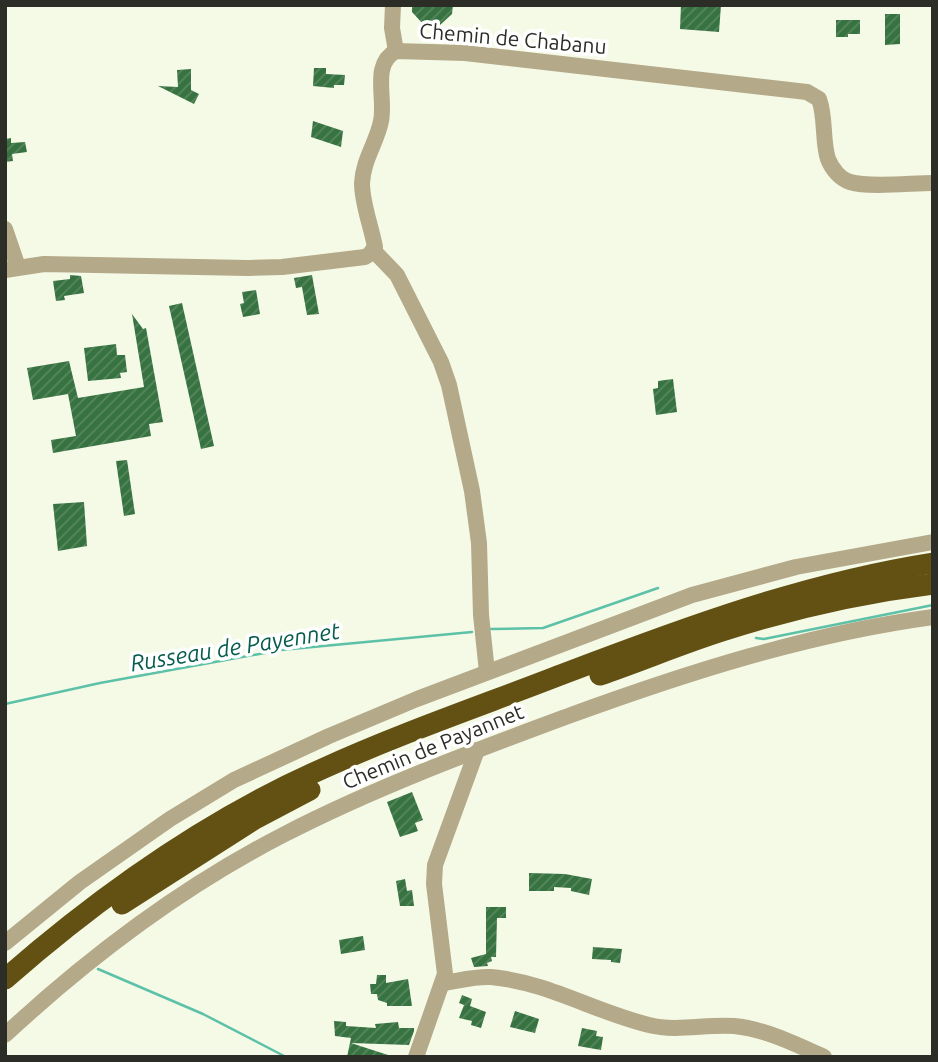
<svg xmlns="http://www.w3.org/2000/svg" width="938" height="1062" font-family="Ubuntu,sans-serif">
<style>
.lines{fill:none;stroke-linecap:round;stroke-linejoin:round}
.stream{stroke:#5dc1a8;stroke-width:2.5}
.building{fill:url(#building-hatch)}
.minor{stroke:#b4a989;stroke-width:16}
.highway{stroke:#635113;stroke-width:21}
.labels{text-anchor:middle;stroke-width:7;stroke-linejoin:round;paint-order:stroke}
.street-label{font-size:21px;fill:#2b2d26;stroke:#fff}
.water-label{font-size:23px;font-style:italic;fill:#075d4d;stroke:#fff}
</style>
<defs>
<pattern id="building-hatch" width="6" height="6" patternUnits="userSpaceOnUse" patternTransform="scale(1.75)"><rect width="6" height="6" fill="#377341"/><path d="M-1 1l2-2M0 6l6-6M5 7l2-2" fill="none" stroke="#598660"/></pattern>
</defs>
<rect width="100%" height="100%" fill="#f5fae7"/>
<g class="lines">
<g class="stream">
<path d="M491,629l52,-1 115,-40"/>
<path d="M756,638l8,1 169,-34"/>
<path d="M5,704l95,-21 181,-33 191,-18"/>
<path d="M98,969l105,45 83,43"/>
</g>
</g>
<g class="building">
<path d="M412,5h41l-1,9 -12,11 -17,-1 -11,-12z"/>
<path d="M681,5h40l-2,27 -39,-3z"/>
<path d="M885,14h15v30l-15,1z"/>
<path d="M836,20h24v14h-12v3h-12z"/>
<path d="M314,68h12v6l19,1 -1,10h-10v3l-21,-2z"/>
<path d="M191,69v21l8,4 -5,10 -36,-18 20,1 -1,-17z"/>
<path d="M313,121l30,10 -2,16 -30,-10z"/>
<path d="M11,138v5l14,-1 2,10 -15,2 1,7 -8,1v-23z"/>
<path d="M70,275l11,1 3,17 -20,3 1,4 -9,1 -3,-20 17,-2z"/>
<path d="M312,275l7,39 -12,1 -5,-28 -6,1 -2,-10z"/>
<path d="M256,290l4,24 -17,3 -3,-13 4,-1 -2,-11z"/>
<path d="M182,303l32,143 -13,3 -32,-143z"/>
<path d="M132,314l11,15 3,-1 17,94 -14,2 2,12 -98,17 -2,-13 25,-4 -8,-42 -35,6 -6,-32 42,-7 9,37 66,-11z"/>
<path d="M116,344l1,11h8l2,17 -7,1 1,5 -33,3 -4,-33z"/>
<path d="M673,379l4,33 -21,3 -3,-26 5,-1v-7z"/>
<path d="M127,460l8,54 -11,2 -8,-55z"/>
<path d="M84,502l3,44 -29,5 -5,-47z"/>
<path d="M412,792l11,28 -8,3 3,8 -18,6 -13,-35z"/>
<path d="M529,873l36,1 27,5 -3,16 -18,-4v-3l-17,-1v4h-25z"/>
<path d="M405,879l2,12 5,-1 2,16h-14l-4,-25z"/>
<path d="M486,907h20v11h-9l-1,39h-5l1,4 -5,2 1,3 -14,1 -3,-9 15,-4z"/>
<path d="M363,936l2,14 -24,4 -2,-14z"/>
<path d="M593,947l29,2 -2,14 -9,-1v-2l-19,-1z"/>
<path d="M377,975h9v8l22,-4 4,27h-25v-3l-9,-3 -1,-6h-6l-1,-10h6z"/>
<path d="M462,995l10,4 -2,7 16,6 -5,16 -10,-3 1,-4 -13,-3 5,-13 -5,-2z"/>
<path d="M515,1011l24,8 -4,14 -25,-6z"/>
<path d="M334,1021l12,1v4l30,2 -1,-4 23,-2 1,6h15v3l-5,14 -58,-2 37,12v2h-41l4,-19 -16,-2z"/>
<path d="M582,1028l15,3 -1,5 7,1 -2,13 -23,-4z"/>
</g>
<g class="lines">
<g class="minor">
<path d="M393,5l-1,23 4,23"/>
<path d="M5,229l13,38"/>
<path d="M373,250l24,25 44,87 8,23 23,106 7,52 2,72 6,57"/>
<path d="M5,270l39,-6 204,4 34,-1 83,-10 5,-3 5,-7c-4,-22 -13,-43 -13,-64 1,-23 15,-41 19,-62 5,-23 -10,-57 15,-70l69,2 342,39 12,7c7,19 3,41 9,60 4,10 12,20 22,23 20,6 61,1 83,1"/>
<path d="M5,943l75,-61 90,-63 64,-39 95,-44 88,-37 275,-104 104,-28 137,-25"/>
<path d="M443,983c15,-2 32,-7 48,-6 56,5 104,35 158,48 28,7 56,-1 85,1 31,3 62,18 90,31"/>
<path d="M5,1035c83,-77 177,-148 278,-200 93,-48 191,-84 288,-120 118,-43 237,-81 362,-98"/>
<path d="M416,1057l29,-83 -11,-90 1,-19 42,-115"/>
</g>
<g class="highway">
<path d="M600,675c41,-14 81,-31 122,-44 68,-22 139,-38 211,-47"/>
<path d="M122,904l133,-85 55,-29"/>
<path d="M5,979c95,-83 202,-159 317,-210 79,-36 161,-64 241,-95 121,-46 242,-91 370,-111"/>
</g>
</g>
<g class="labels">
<g class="street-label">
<text transform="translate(513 39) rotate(5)" y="7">Chemin de Chabanu</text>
<text transform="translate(433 747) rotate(-22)" y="7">Chemin de Payannet</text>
</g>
<g class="water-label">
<text transform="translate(235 647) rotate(-9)" y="8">Russeau de Payennet</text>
</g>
</g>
<rect width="938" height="1062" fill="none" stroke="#2b2d26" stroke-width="14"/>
</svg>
